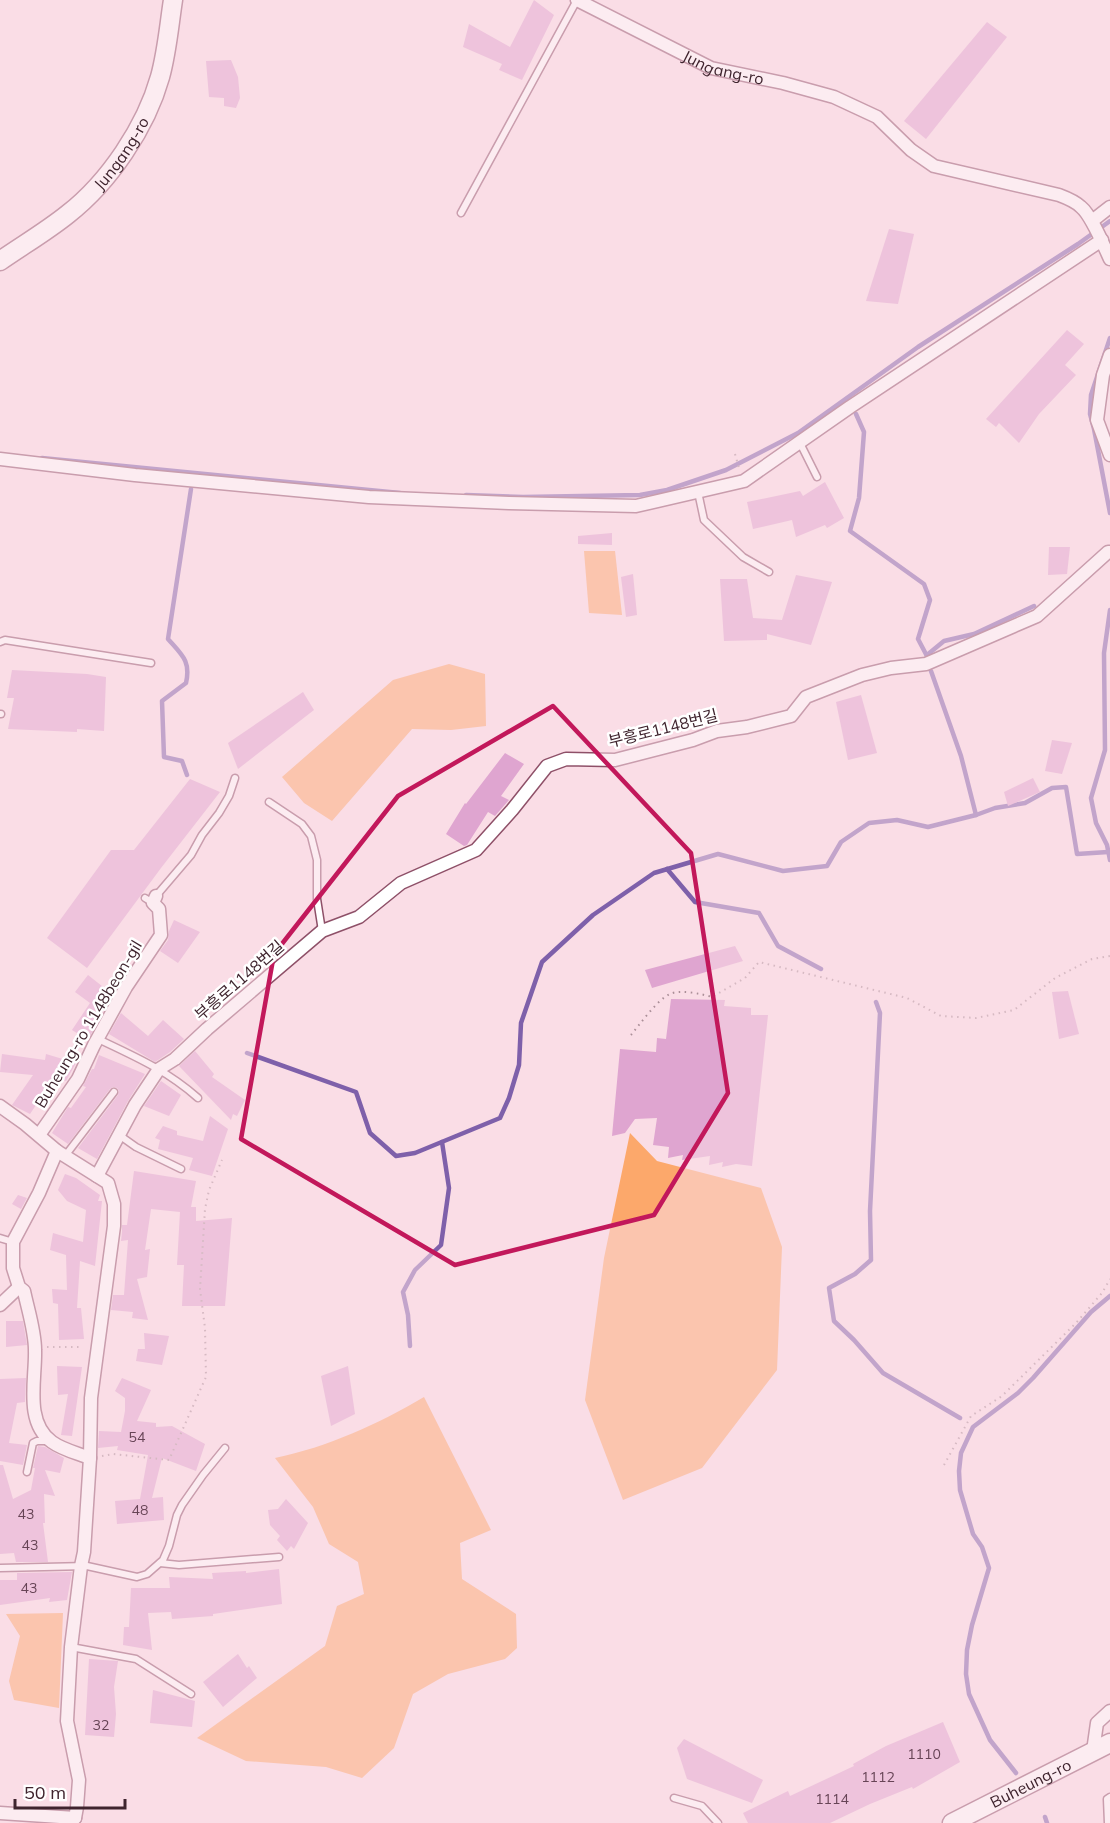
<svg xmlns="http://www.w3.org/2000/svg" width="1110" height="1823" font-family="Mulish,'Noto Sans KR',sans-serif">
<style>
.green{fill:#fca86b}
.lines{fill:none;stroke-linecap:round;stroke-linejoin:round}
.stream{stroke:#7e60aa;stroke-width:4.5}
.building{fill:#dfa5d0}
.service-casing{stroke:#8e5068;stroke-width:9}
.minor-casing{stroke:#8e5068;stroke-width:15}
.secondary-casing{stroke:#8e5068;stroke-width:21}
.path{stroke:#ab8f98;stroke-width:2;stroke-dasharray:1.5 4.5;stroke-linecap:butt}
.service{stroke:#fff;stroke-width:6}
.minor{stroke:#fff;stroke-width:12}
.secondary{stroke:#fff;stroke-width:18}
.marked{fill:none;stroke:#c2185b;stroke-width:4.5;stroke-linejoin:round}
.labels{text-anchor:middle;stroke-width:5;stroke-linejoin:round;paint-order:stroke}
.number-label{font-size:14px;fill:#674456}
.street-label{font-size:16px;fill:#3f242e;stroke:#fff}
</style>
<rect width="100%" height="100%" fill="#fadde6"/>
<g class="green">
<path d="M584,551h31l7,64 -33,-2z"/>
<path d="M449,664l36,10 1,52 -35,4 -39,-1 -80,92 -28,-18 -22,-26 111,-97z"/>
<path d="M630,1133l27,28 104,27 21,59 -5,123 -75,98 -79,32 -38,-100 19,-142z"/>
<path d="M424,1397l67,133 -31,13 2,36 54,35 1,34 -12,11 -57,15 -35,20 -19,54 -32,30 -36,-11 -80,-6 -49,-23 128,-92 12,-40 27,-12 -6,-32 -29,-18 -16,-37 -38,-49c53,-11 103,-34 149,-61z"/>
<path d="M63,1613l-4,95 -45,-8 -5,-19 11,-45 -14,-22z"/>
</g>
<g class="lines">
<g class="stream">
<path d="M1110,338l-19,57 -1,19 4,15 16,84"/>
<path d="M856,414l8,18 -5,66 -9,33 74,53 6,16 -12,39 10,19"/>
<path d="M42,458l358,35"/>
<path d="M466,495l57,2 117,-2 27,-5 59,-20 72,-37 120,-86 160,-103 32,-23"/>
<path d="M1110,610l-6,43 1,97 -14,48 5,25 11,22 3,15"/>
<path d="M927,655l17,-14 30,-7 60,-28"/>
<path d="M931,671l30,85 15,59"/>
<path d="M187,775l-5,-14 -18,-4 -2,-56 24,-18c5,-22 -4,-28 -18,-44l23,-150"/>
<path d="M667,869l28,33 64,11 19,33 43,23"/>
<path d="M876,1002l4,11 -10,198 1,49 -16,14 -26,14 5,33 20,19 29,33 77,45"/>
<path d="M247,1053l109,39 14,41 26,23 19,-3 85,-35 9,-20 10,-33 2,-42 21,-61 51,-47 61,-42 64,-19 65,17 44,-5 14,-24 28,-19 28,-3 31,7 48,-12 19,-7 30,-5 27,-15 14,-1 11,67 31,-2"/>
<path d="M410,1346l-2,-31 -5,-23 12,-22 26,-25 8,-57 -7,-46"/>
<path d="M1016,1773l-26,-33 -21,-46 -3,-20 1,-24 5,-25 17,-57 -7,-21 -9,-13 -13,-44 -1,-19 2,-18 12,-26 45,-34 15,-15 58,-66 19,-16"/>
<path d="M1045,1817l2,6"/>
</g>
</g>
<g class="building">
<path d="M534,0l20,15 -32,65 -23,-10 3,-6 -39,-17 6,-23 41,23z"/>
<path d="M987,22l20,15 -81,102 -22,-18z"/>
<path d="M231,60l7,17 2,21 -4,10 -12,-2v-8l-15,-1 -3,-36z"/>
<path d="M889,229l25,5 -16,70 -32,-3z"/>
<path d="M1067,330l17,14 -19,21 11,10 -37,39 -20,29 -20,-20 -3,4 -10,-8z"/>
<path d="M825,482l19,36 -17,10 -2,-3 -29,12 -4,-17 -39,9 -6,-27 53,-11 3,5z"/>
<path d="M612,533v12l-34,-1v-8z"/>
<path d="M1049,547h21l-3,27 -19,1z"/>
<path d="M633,574l4,41 -11,2 -5,-40z"/>
<path d="M796,575l36,7 -21,63 -44,-11v6l-43,1 -4,-62h27l6,39 29,2z"/>
<path d="M12,670l75,4 19,3 -2,54 -27,-2v3l-69,-3 6,-31h-7z"/>
<path d="M303,692l11,18 -76,59 -10,-26z"/>
<path d="M861,695l16,58 -29,7 -12,-58z"/>
<path d="M1052,740l20,3 -10,31 -17,-3z"/>
<path d="M505,753l19,11 -23,32 8,4 -14,16 -7,-4 -21,33 -3,1 -18,-12 19,-31 1,1z"/>
<path d="M1033,778l7,14 -32,14 -4,-14z"/>
<path d="M190,779l30,13 -59,76 -74,100 -40,-30 64,-88h23z"/>
<path d="M174,920l26,12 -22,31 -18,-12 8,-11 1,-9z"/>
<path d="M735,946l8,15 -91,27 -7,-18z"/>
<path d="M88,975l24,19 -24,46 -16,-10 18,-27 -15,-11z"/>
<path d="M1068,991l11,43 -20,5 -7,-47z"/>
<path d="M671,999l54,1 -1,6 27,2v7h17l-16,151 -16,-2 -14,3 1,-5 -14,3 1,-9 -28,4 1,-5 -15,3 1,-11 -16,-2 4,-27 -22,1 -10,14 -13,3 8,-87 36,3 1,-14 9,1z"/>
<path d="M121,1013l27,23 15,-16 21,19 -14,13 -15,10 -46,-28z"/>
<path d="M195,1051l19,23 -2,3 33,23 -8,16 -4,-2 -2,6 -52,-54z"/>
<path d="M2,1054l43,6 1,-6 30,9 -10,18 -12,-3 -24,36 -18,-9 21,-30 -33,-3z"/>
<path d="M99,1055l46,19 -17,27 -31,58 -19,-11 40,-53 1,-4 -2,-3 -4,-1 -3,2 -42,55 -16,-11 16,-26 3,1 15,-21 -3,-1 9,-17h2z"/>
<path d="M161,1081l20,14 -12,21 -25,-10z"/>
<path d="M210,1116l18,13 -16,47 -23,-6 4,-12 -35,-9 2,-9 -5,-2 8,-12 14,5v4l26,6z"/>
<path d="M134,1171l62,10 -5,26h5v14l36,-3 -7,88h-43l2,-41h-7l3,-53 -29,-3 -6,41 5,-1 -3,28 -10,2 11,41 -16,-2 1,-6 -22,-2 2,-15h11l4,-55 -7,1 1,-9v-7h5z"/>
<path d="M65,1174l11,4 24,17 -2,6h4l-7,65 -15,-5 -3,47h4l3,31 -25,1 -1,-36 -5,-1 -1,-14 15,1 -1,-35 -16,-5 3,-17 30,9 3,-32 -19,-9 -9,-11z"/>
<path d="M18,1195l9,3 -6,11 -9,-5z"/>
<path d="M6,1321h17l4,24 -21,2z"/>
<path d="M144,1333l25,3 -7,29 -26,-4 2,-12h7z"/>
<path d="M57,1366l25,1 -10,69 -11,-1 7,-41 -10,1z"/>
<path d="M348,1366l7,48 -24,12 -10,-50z"/>
<path d="M26,1378l-1,24 -8,1 -8,40 18,2 -4,20 -23,-4v-82z"/>
<path d="M122,1378l29,12 -14,31 19,2v4l16,-1 33,18 -9,27 -34,-13 -10,40 11,-1 1,23 -47,4 -2,-23 25,-2 8,-44 -31,-5 1,-4 -20,2 1,-17 22,1 4,-21v-13l-10,-7z"/>
<path d="M38,1446l7,1 19,11 -4,15 -15,-3 10,26 -11,-2 1,29h-2l5,39h-32l-2,-9 -14,1v-89h3l10,34 18,-9 4,-22h-2z"/>
<path d="M286,1499l22,24 -14,26 -3,-3 -4,5 -10,-11 3,-4 -10,-11 -2,-15 10,-1z"/>
<path d="M279,1569l3,35 -69,10v2l-41,3 -1,-7 -23,1 4,37 -29,-5 1,-18h5l2,-39h39l-1,-11 44,2 -1,-6 34,-2v2z"/>
<path d="M72,1572l-5,28 -18,2 1,-4 -50,7v-25h17v-7z"/>
<path d="M238,1654l9,14 2,-2 8,12 -34,29 -20,-25z"/>
<path d="M89,1659l29,2 -4,26 2,27 -2,23 -29,-2z"/>
<path d="M153,1690l42,11 -3,26 -42,-4z"/>
<path d="M943,1722l17,40 -47,27 -1,-2 -42,17 -40,19h-82l-5,-10 45,-22 2,5 64,-30 -1,-2 33,-18z"/>
<path d="M684,1739l79,41 -11,23 -65,-24 -10,-31z"/>
</g>
<g class="lines">
<g class="service-casing">
<g id="service">
<path d="M461,213l116,-213"/>
<path d="M800,443l17,34"/>
<path d="M698,492l6,28 39,37 26,15"/>
<path d="M0,642l5,-2 146,23"/>
<path d="M0,714h1"/>
<path d="M269,802l33,22 9,12 6,24v39l5,32"/>
<path d="M156,896l35,-41 11,-20 17,-22 10,-17 6,-18"/>
<path d="M145,898l8,5"/>
<path d="M98,1039c38,18 68,31 100,59"/>
<path d="M119,1135l17,12 45,22"/>
<path d="M65,1156l49,-64"/>
<path d="M0,1238l13,4"/>
<path d="M27,1472l6,-29 4,-2h13"/>
<path d="M160,1563l19,2 100,-8"/>
<path d="M0,1568l87,-2 50,11 10,-3 16,-14 6,-14 8,-31 5,-10 21,-30 22,-27"/>
<path d="M71,1647l65,12 55,35"/>
<path d="M674,1798l28,8 16,17"/>
<path d="M1108,1823l-1,-24 3,-2"/>
</g>
</g>
<g class="minor-casing">
<g id="minor">
<path id="s1" d="M577,0l134,68 72,15 51,14 43,20 34,33 23,16 125,29c8,3 16,6 22,12 10,8 23,39 29,52"/>
<path d="M1092,221l18,-14"/>
<path d="M1110,355l-7,20 -6,45 13,35"/>
<path d="M0,459l135,16 234,22 140,6 127,3 108,-25 106,-74 252,-167"/>
<path d="M0,1106l25,18 32,27 51,32 6,21v22l-23,172 -1,60 -6,94 -3,14 -10,81 -4,74 12,59 -2,27 -2,11"/>
<path d="M39,1135l39,-56 16,-34 32,-58 35,-52 -2,-26 -6,-6 3,-7"/>
<path d="M57,1151l-18,42 -26,49v26l6,19 5,4c4,19 11,40 11,59 1,29 -11,72 17,92 11,8 25,11 38,16"/>
<path d="M97,1176l38,-71 24,-36 16,-10 32,-30 115,-98 37,-14 42,-34 75,-33 36,-40 35,-44 19,-7 49,1 78,-20 24,-9 30,-4 44,-11 15,-19 56,-22 29,-7 35,-4 111,-48 71,-64h2"/>
<path d="M0,1305l19,-18"/>
<path d="M1093,1751l4,-28 13,-12"/>
<path d="M0,1813l75,5"/>
</g>
</g>
<g class="secondary-casing">
<g id="secondary">
<path id="s2" d="M0,261c23,-16 47,-30 68,-47 41,-32 78,-87 92,-137 7,-25 9,-51 13,-77"/>
<path id="s3" d="M952,1823l158,-80"/>
</g>
</g>
<g class="path">
<path d="M735,454l4,14"/>
<path d="M631,1035c9,-11 27,-36 39,-41 10,-5 32,0 42,3l33,-19 14,-16 148,36 34,18 35,2 38,-8 41,-32 37,-19 18,-3"/>
<path d="M47,1347h36"/>
<path d="M102,1456l11,-2 56,6 37,-83 -1,-49 -5,-39 5,-80 4,-19 13,-30"/>
<path d="M944,1465l27,-49 31,-20 74,-73 26,-30 8,-14"/>
</g>
<use href="#service" class="service"/>
<use href="#minor" class="minor"/>
<use href="#secondary" class="secondary"/>
</g>
<path d="M0 0H1110V1823H0ZM553,706l138,147 37,240 -74,122 -199,50 -214,-126 33,-185 124,-158z" fill="#fadde6" fill-opacity=".55" fill-rule="evenodd"/>
<path class="marked" d="M553,706l138,147 37,240 -74,122 -199,50 -214,-126 33,-185 124,-158z"/>
<g class="labels">
<g class="number-label">
<text x="137" y="1442">54</text>
<text x="140" y="1515">48</text>
<text x="26" y="1519">43</text>
<text x="30" y="1550">43</text>
<text x="29" y="1593">43</text>
<text x="101" y="1730">32</text>
<text x="924" y="1759">1110</text>
<text x="878" y="1782">1112</text>
<text x="832" y="1804">1114</text>
</g>
<g class="street-label">
<text dy="6" stroke="none"><textPath href="#s1" startOffset="162">Jungang-ro</textPath></text>
<text dy="6" stroke="none"><textPath href="#s2" startOffset="164">Jungang-ro</textPath></text>
<text transform="translate(663 728) rotate(-14)" y="6">부흥로1148번길</text>
<text transform="translate(239 980) rotate(-41)" y="6">부흥로1148번길</text>
<text transform="translate(88 1024) rotate(-59)" y="6">Buheung-ro 1148beon-gil</text>
<text dy="6" stroke="none"><textPath href="#s3" startOffset="88">Buheung-ro</textPath></text>
</g>
</g>
<path d="M15 1799v9h110v-9" fill="none" stroke="#3f242e" stroke-width="3"/>
<text x="24" y="1799" font-size="18" fill="#3f242e" stroke="#ffffff" stroke-width="4.5" paint-order="stroke">50 m</text>
</svg>
